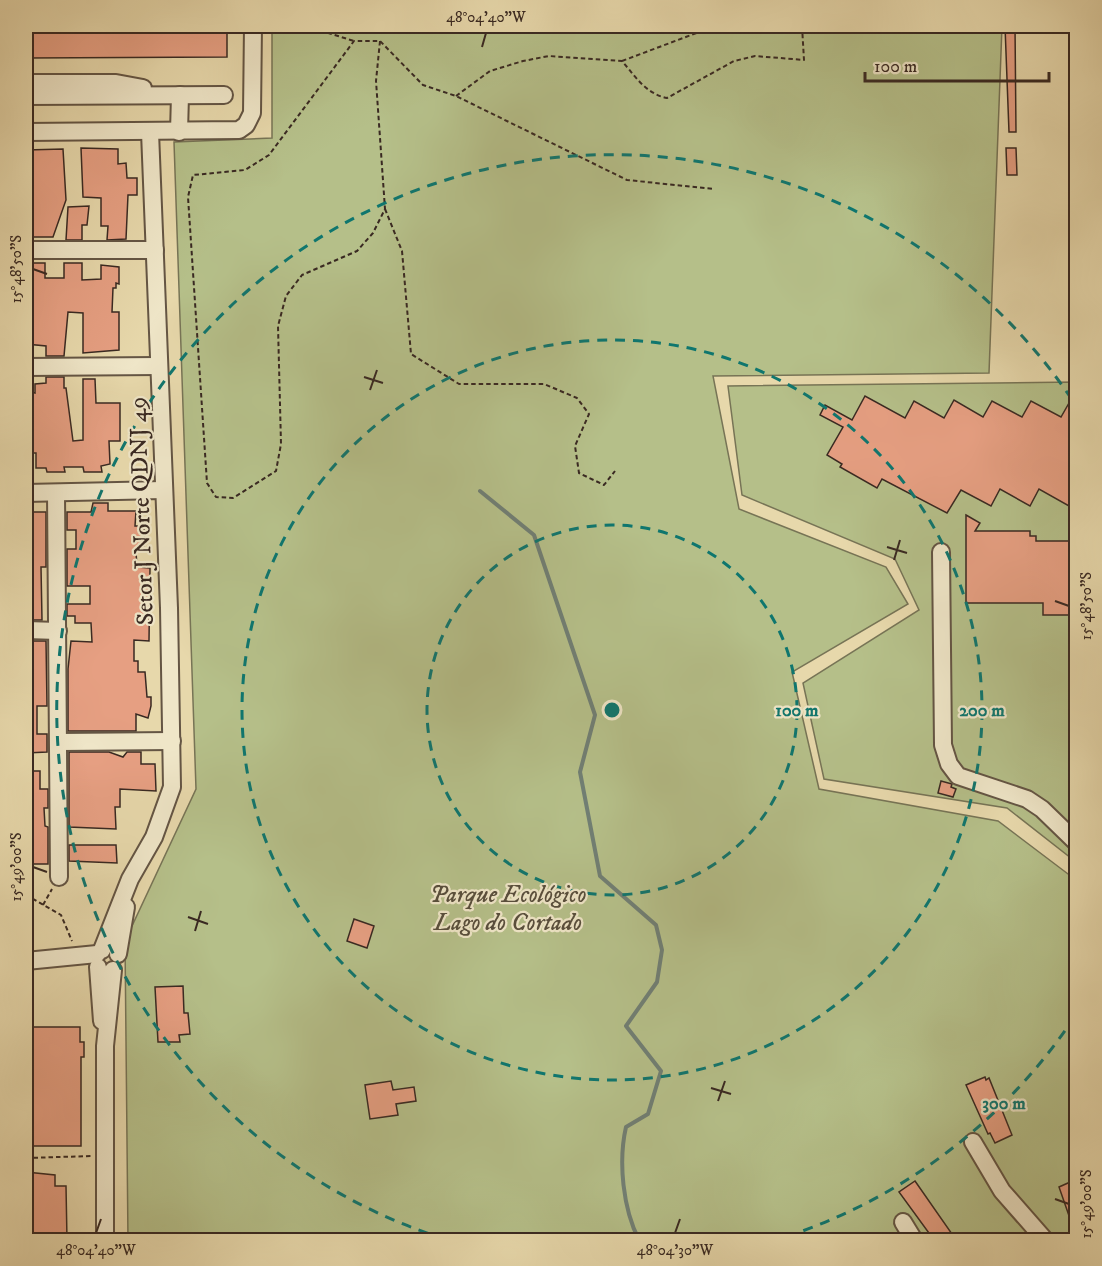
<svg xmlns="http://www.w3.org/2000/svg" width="1102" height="1266" font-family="'IM FELL DW Pica',serif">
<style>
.green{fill:#b5bf89;stroke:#777456;stroke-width:1.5}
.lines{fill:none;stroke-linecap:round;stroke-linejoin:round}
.stream{stroke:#717f74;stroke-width:4}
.building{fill:#e69f82;stroke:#392922;stroke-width:1.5}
.minor-casing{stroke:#645544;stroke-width:20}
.path{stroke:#392922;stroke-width:2;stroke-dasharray:4.5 3;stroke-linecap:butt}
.minor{stroke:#efe6c8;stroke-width:16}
.ticks{fill:none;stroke:#392922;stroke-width:2}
.ring{fill:none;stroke:#0f766e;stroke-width:3;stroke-dasharray:10 8}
.labels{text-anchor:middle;stroke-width:4.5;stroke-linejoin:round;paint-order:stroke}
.street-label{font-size:24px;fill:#392922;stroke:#efe6c8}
.park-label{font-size:24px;font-style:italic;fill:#584e3c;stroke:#efe6c8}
.centre{fill:#0f766e;stroke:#efe6c8;stroke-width:3}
.ring-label{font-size:18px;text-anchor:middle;font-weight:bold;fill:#0f766e;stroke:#efe6c8;stroke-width:4.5;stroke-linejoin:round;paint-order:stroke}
.neatline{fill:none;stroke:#392922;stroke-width:2}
.ticks-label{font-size:15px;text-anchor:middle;fill:#392922}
</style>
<rect width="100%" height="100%" fill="#e7d8ab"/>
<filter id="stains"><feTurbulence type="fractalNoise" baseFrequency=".00333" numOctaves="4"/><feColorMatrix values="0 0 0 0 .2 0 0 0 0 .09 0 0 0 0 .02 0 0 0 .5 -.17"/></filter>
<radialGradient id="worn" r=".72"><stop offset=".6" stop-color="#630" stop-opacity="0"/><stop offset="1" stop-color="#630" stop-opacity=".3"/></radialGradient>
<g class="green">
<path d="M272,26h730l-13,347 -276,3 26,133 147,58 22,37 -116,68 27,117 179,32 78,59v360h-948l-3,-299 71,-152 -22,-647 98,-4z"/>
<path d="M1076,382v480l-69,-54 -183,-29 -21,-96 116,-73 -24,-51 -153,-64 -14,-109z"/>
</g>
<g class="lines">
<path class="stream" d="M480,491l54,44 61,180 -15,57 20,104 56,49 6,25 -5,32 -31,44 35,45 -13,43 -22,13c-8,35 -3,82 13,113"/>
</g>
<g class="building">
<path d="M26,26h201v31l-201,1z"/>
<path d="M1005,26h10l1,106h-7z"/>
<path d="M81,148l37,1v15l8,-1 1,15h10v17h-9l-2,44 -19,1 1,-14h-7v-28l-18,-1z"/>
<path d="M1006,148h10l1,27h-10z"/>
<path d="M63,149l3,51 -13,37h-27v-87z"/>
<path d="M89,206l-2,19h-5v15h-16l2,-33z"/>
<path d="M26,263h19v15h19v-15h18v17l19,-1v-14l18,2v17l-3,-1v5h-3l-1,24h7v38l-36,3v-40l-15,-1 -4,44h-18v-10l-20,-2z"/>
<path d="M46,377h18v11h2l7,53 10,-1v-61h12l1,24h24v38h-11l1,23 -9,2 1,6h-18l-1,-5h-19l1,5h-18l-1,-4h-10v-15h-10l1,-62 8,2v-9l11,-1z"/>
<path d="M1077,389v75l-4,6 4,2v20l-8,14 -30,-17 -9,17 -30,-17 -9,17 -30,-16 -14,23 -65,-34 -5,9 -37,-21 2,-3 -15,-9 16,-28 -23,-12 5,-10 27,15 13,-24 40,22 9,-17 30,17 10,-18 29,17 9,-16 30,16 9,-16 30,16z"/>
<path d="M93,503h15v8h28l-1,15h9v22l-8,4 1,15 13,1 -1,73 -15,-1v21h4v11h7l2,25h4v9l-3,12 -12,-4v17h-68v-62l3,-28 21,1 -1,-19h-16v-7h-8v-12h23v-18h-23v-37h9v-19h-9v-18h24z"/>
<path d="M26,512h20v55h-5l1,53h-16z"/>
<path d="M966,515l14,8 -5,8h55v5h6v5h41v74h-34v-12h-77z"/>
<path d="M26,641h20l1,65h-10v28h10v18l-21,1z"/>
<path d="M69,752h40l14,5 4,-5h14v12h14l1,27 -36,-2v18h-5l1,22 -47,-2z"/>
<path d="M26,771h14v18h8v19h-4l1,18 3,1v37h-22z"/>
<path d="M941,781l11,3 -1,3 5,2 -3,8 -15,-4z"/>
<path d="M69,845h47l1,18 -48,-2z"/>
<path d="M354,919l20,7 -7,22 -20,-7z"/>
<path d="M183,986l1,27h4l2,21 -11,1 1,7h-22l-3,-55z"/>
<path d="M26,1027h54v15h4v15h-3v89h-55z"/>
<path d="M985,1077l1,3 3,-2 23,57 -17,8 -5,-10 -2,1 -22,-49z"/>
<path d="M391,1081l2,9 21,-3 2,14 -20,3 2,11 -28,4 -5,-34z"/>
<path d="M26,1172l29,3v11h11l1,54h-41z"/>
<path d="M1077,1179v54h-2l-16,-46z"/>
<path d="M915,1181l37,53 -9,6h-9l-35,-48z"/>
</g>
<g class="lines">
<g class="minor-casing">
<g id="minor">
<path d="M26,83h90l27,5"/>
<path d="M26,96l198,-1"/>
<path d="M26,132l213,-2 7,-5 6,-12 1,-87"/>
<path d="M179,132l1,-37"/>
<path d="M26,250h129"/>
<path d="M26,367l133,-1"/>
<path d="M26,493l137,-3"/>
<path d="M56,493l3,384"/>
<path d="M941,552l2,193 6,19 9,12 69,23 15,10 34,33"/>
<path d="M26,630l32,1"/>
<path d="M60,742l112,-1"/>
<path d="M102,950l28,-71 24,-42 18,-50 -3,-179 -19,-476"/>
<path d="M118,954l8,-47"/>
<path d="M26,961l71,-7"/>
<path d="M98,967l4,54"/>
<path d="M973,1142l29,49 43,49"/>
<path d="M903,1222l11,18"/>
<path d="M105,1240v-194l8,-76"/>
</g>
</g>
<g class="path">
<path d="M306,26l48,15"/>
<path d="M380,41l-4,40 9,128 -12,24 -16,18 -55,24 -16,21 -8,30 3,118 -5,27 -43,27 -17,-1 -9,-14 -19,-286 5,-22 52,-5 24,-15 85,-114h26l43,44 33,11 171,84 87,9"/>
<path d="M622,61l93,-35"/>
<path d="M456,96l34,-25 33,-10 26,-5 73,5c13,15 24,33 45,37l67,-37 21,-5 49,4 -2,-34"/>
<path d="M385,209l17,42 9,103 48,30h85l33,14 12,16 -14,32 4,27 25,12 11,-14"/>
<path d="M26,895l35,20 11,26"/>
<path d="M43,905l9,-16"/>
<path d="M26,1158l66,-2"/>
</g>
<use href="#minor" class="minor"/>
</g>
<path class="ticks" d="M482,47l4,-14M33,269l14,5M364,377l19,6M370,390l7,-20M887,547l20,6M894,560l6,-20M1055,601l14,5M33,867l14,5M188,917l20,7M195,931l6,-20M711,1088l20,6M718,1101l7,-20M1055,1199l14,5M96,1233l5,-14M675,1233l5,-14"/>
<g class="ring">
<circle cx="612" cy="710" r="185"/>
<circle cx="612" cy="710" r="370"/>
<path d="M1075 1016A555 555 0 0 1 779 1239M445 1239A555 555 0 1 1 1075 404"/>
</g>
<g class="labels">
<g class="street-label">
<text transform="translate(141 511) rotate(-92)" y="8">Setor J Norte QDNJ 49</text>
</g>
<g class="park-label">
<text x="508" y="902">Parque Ecológico<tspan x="508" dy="28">Lago do Cortado</tspan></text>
</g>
</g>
<circle cx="612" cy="710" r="9" class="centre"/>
<g class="ring-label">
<text x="797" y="716">100 m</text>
<text x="982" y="716">200 m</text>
<text x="1004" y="1109">300 m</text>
</g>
<rect width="1102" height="1266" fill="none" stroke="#e7d8ab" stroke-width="66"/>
<path d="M865 72v9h184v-9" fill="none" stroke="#392922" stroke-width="3"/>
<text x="874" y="72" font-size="18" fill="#392922" stroke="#efe6c8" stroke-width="4.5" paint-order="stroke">100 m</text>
<rect x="33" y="33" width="1036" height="1200" class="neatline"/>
<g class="ticks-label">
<text x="486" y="22">48°04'40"W</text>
<text transform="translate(16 269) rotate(-90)" y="5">15°48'50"S</text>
<text transform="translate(1086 606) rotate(-90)" y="5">15°48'50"S</text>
<text transform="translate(16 867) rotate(-90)" y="5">15°49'00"S</text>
<text transform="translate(1086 1204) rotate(-90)" y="5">15°49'00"S</text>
<text x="96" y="1255">48°04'40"W</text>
<text x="675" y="1255">48°04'30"W</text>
</g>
<rect width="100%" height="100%" filter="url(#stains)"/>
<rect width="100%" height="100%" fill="url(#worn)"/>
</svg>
